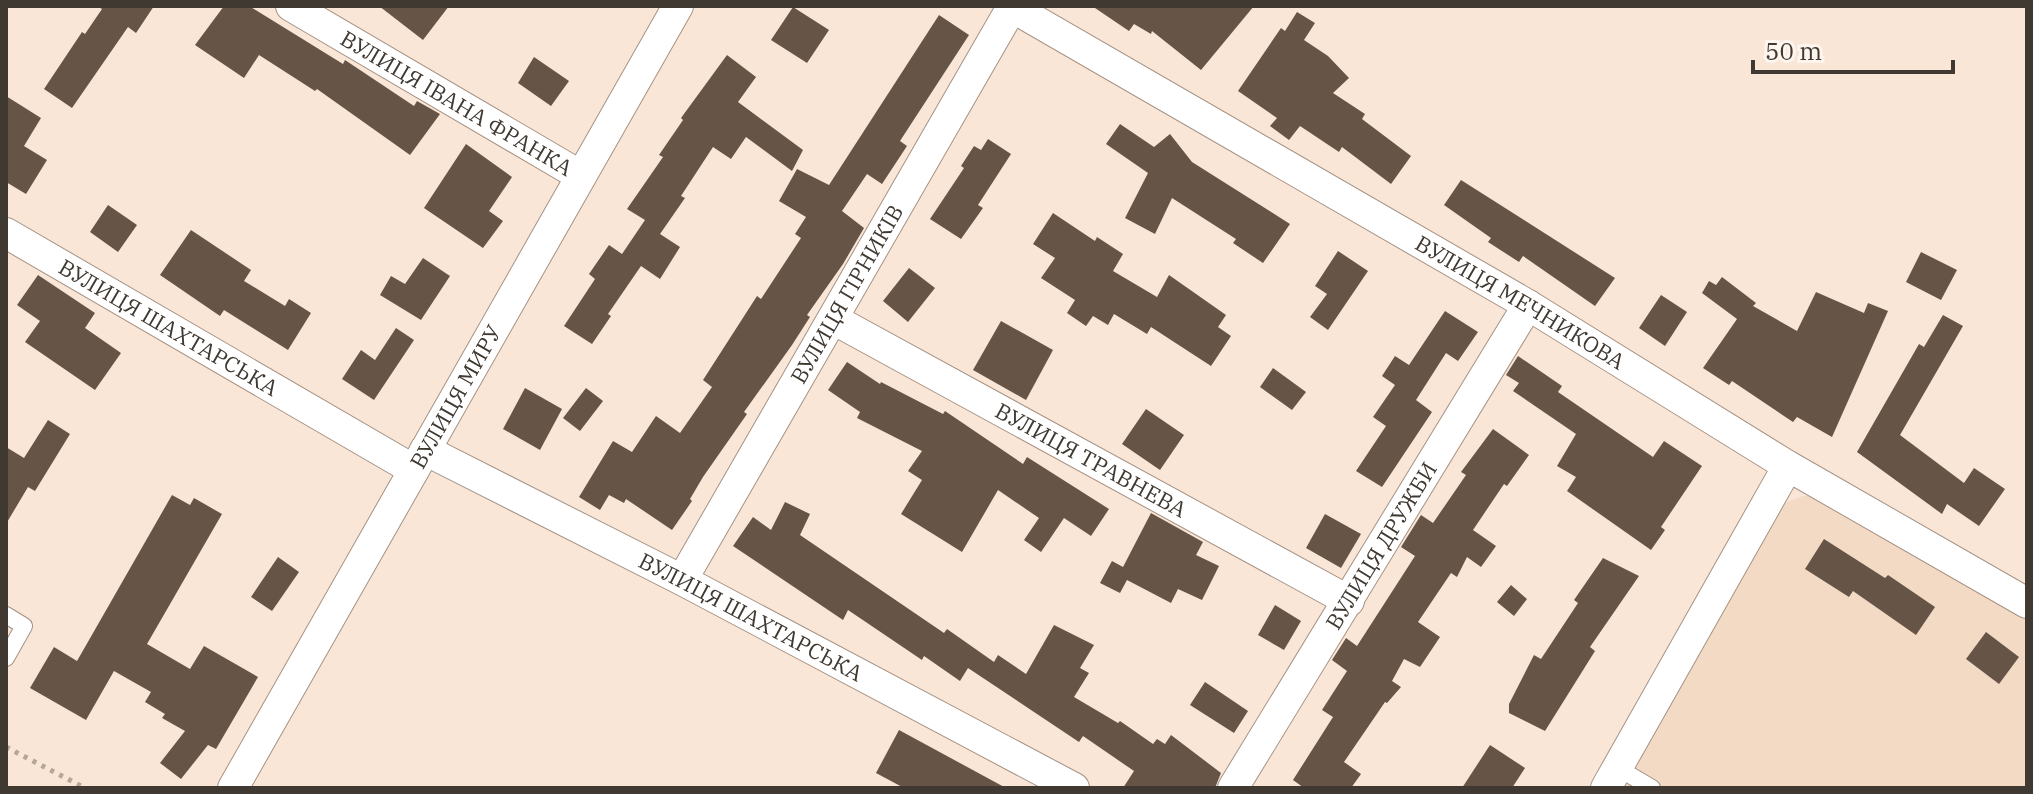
<svg xmlns="http://www.w3.org/2000/svg" width="2033" height="794" font-family="'IBM Plex Serif',serif">
<style>
.built{fill:#f3dac5}
.building{fill:#665547}
.lines{fill:none;stroke-linecap:round;stroke-linejoin:round}
.service-casing{stroke:#a59284;stroke-width:18}
.minor-casing{stroke:#a59284;stroke-width:32}
.path{stroke:#b5a699;stroke-width:5;stroke-dasharray:4 6;stroke-linecap:butt}
.service{stroke:#fff;stroke-width:16}
.minor{stroke:#fff;stroke-width:30}
.labels{text-anchor:middle;stroke-width:8;stroke-linejoin:round;paint-order:stroke}
.street-label{font-size:22px;fill:#403932;stroke:#fef5ef}
</style>
<rect width="100%" height="100%" fill="#fae6d6"/>
<path class="built" d="M1803,496h21l203,119v173h-412l169,-285z"/>
<g class="building">
<path d="M97,6h57l-18,27 -8,-6 -56,81 -28,-19 38,-57 3,2 17,-25z"/>
<path d="M224,6h25l94,58 2,-4 69,46 3,-5 23,13 -30,41 -93,-66 -2,2 -56,-36 -15,23 -49,-33z"/>
<path d="M379,6h70l-26,34z"/>
<path d="M1092,6h162l-53,64 -49,-39 -1,3 -17,-10 -5,7z"/>
<path d="M793,7l36,23 -22,33 -36,-23z"/>
<path d="M1297,12l18,11 -11,17 24,16 21,22 -16,15 32,21 -3,5 49,37 -20,28 -49,-37 -3,5 -39,-26 -11,14 -19,-14 7,-8 -39,-27 43,-63 4,3z"/>
<path d="M939,15l30,20 -69,106 7,5 -25,38 -15,-10 -25,37 22,17 -21,36 -36,51 3,2 -18,28 -48,67 3,2 -44,63 -13,22 2,2 -20,29 -46,-31 -2,4 -15,-8 -9,15 -21,-13 34,-56 19,11 24,-36 24,17 32,-46 -9,-7 54,-84 4,3 40,-61 -6,-4 11,-17 -27,-16 18,-32 32,16z"/>
<path d="M727,55l29,22 -18,25 65,48 -11,21 -46,-34 -15,22 -18,-12 -32,49 4,2 -25,36 20,13 -20,32 -19,-13 -33,48 3,2 -19,28 -28,-18 31,-47 -6,-5 20,-29 13,9 23,-34 -18,-11 36,-52 -4,-2 24,-35 -2,-2z"/>
<path d="M534,57l35,24 -18,25 -33,-23z"/>
<path d="M6,96l35,22 -17,28 23,14 -21,34 -20,-12z"/>
<path d="M1120,124l34,23 16,-13 22,28 98,62 -27,39 -30,-20 3,-4 -64,-41 -17,36 -30,-16 23,-45 -42,-29z"/>
<path d="M988,139l23,15 -33,51 5,3 -22,31 -31,-20 34,-51 -3,-2 13,-20 7,4z"/>
<path d="M466,144l46,33 -23,34 14,10 -20,27 -59,-40z"/>
<path d="M1461,180l154,98 -20,28 -72,-50 -4,6 -31,-20 3,-4 -47,-33z"/>
<path d="M108,205l29,20 -19,27 -28,-20z"/>
<path d="M1053,213l42,28 2,-4 26,17 -10,17 44,26 12,-22 57,40 -8,12 13,9 -20,30 -60,-39 -4,7 -33,-20 -6,11 -15,-9 -7,10 -19,-13 8,-13 -34,-22 14,-20 -22,-14z"/>
<path d="M191,230l60,40 -7,11 41,25 4,-7 22,14 -23,37 -64,-40 -4,6 -60,-41z"/>
<path d="M1338,251l30,20 -40,59 -18,-13 17,-23 -12,-8z"/>
<path d="M1921,252l36,18 -16,30 -35,-18z"/>
<path d="M423,258l27,18 -29,44 -41,-25 11,-19 14,8z"/>
<path d="M909,268l26,20 -27,34 -25,-21z"/>
<path d="M38,275l57,38 -10,15 36,25 -26,37 -70,-48 15,-21 -23,-16z"/>
<path d="M1722,277l34,26 -3,3 44,25 19,-39 48,21 4,-10 20,8 -56,126 -35,-20 -4,5 -61,-41 -3,4 -26,-17 34,-49 -35,-26 7,-12 7,4z"/>
<path d="M1661,295l26,17 -22,34 -26,-18z"/>
<path d="M1445,311l33,21 -20,29 -12,-8 -30,47 16,12 -50,75 -26,-16 30,-45 -13,-9 22,-32 -13,-9 13,-20 14,9z"/>
<path d="M1943,315l20,11 -63,109 64,48 10,-15 31,21 -26,37 -32,-22 -5,10 -85,-62 62,-108 5,3z"/>
<path d="M1001,321l52,29 -27,50 -53,-30z"/>
<path d="M396,328l18,12 -40,60 -32,-21 19,-29 14,10z"/>
<path d="M1518,356l44,30 -4,6 95,65 11,-16 38,25 -41,61 4,3 -14,20 -84,-59 9,-14 -19,-11 19,-32 -63,-43 6,-8 -13,-8z"/>
<path d="M847,362l33,22 1,-2 62,32 2,-3 78,53 4,-7 82,52 -18,27 -27,-18 -23,34 -17,-12 15,-22 -41,-28 -36,62 -61,-38 21,-34 -14,-9 14,-20 -65,-33 3,-6 -32,-22z"/>
<path d="M1273,368l33,24 -14,18 -32,-23z"/>
<path d="M525,388l37,21 -22,41 -37,-21z"/>
<path d="M586,388l17,13 -23,30 -17,-13z"/>
<path d="M1146,409l38,26 -24,35 -38,-26z"/>
<path d="M48,420l22,14 -35,57 -7,-4 -22,37v-77l18,11z"/>
<path d="M1493,429l36,26 -22,31 -3,-2 -31,46 23,16 -15,21 -14,-10 -10,20 -6,-4 -33,49 22,15 -20,30 -16,-8 -12,22 9,6 -14,16 -2,-1 -41,60 17,12 -10,14h-47l-11,-8 40,-63 -11,-7 25,-39 -15,-11 14,-22 11,8 58,-90 -14,-9 20,-32 12,8 33,-48 -5,-3z"/>
<path d="M172,495l18,10 4,-7 28,16 -75,130 43,25 14,-23 54,31 -42,72 -8,-4 -27,34 -21,-16 25,-32 -23,-13 3,-4 -20,-12 6,-10 -37,-21 -28,49 -56,-32 24,-41 23,14z"/>
<path d="M785,502l25,12 -10,21 144,98 3,-4 47,33 4,-7 28,19 28,-49 40,20 -14,23 9,5 -15,24 44,26 2,-2 33,23 4,-5 8,5 6,-9 50,38 -6,15h-92l11,-17 -51,-35 -4,6 -111,-74 -8,13 -36,-25 -2,4 -74,-50 -5,10 -110,-74 20,-29 18,13z"/>
<path d="M1151,513l52,29 -7,13 23,11 -17,34 -24,-11 -7,14 -44,-23 -7,13 -20,-10 12,-22 11,6z"/>
<path d="M1325,514l36,20 -20,34 -35,-20z"/>
<path d="M1824,539l61,39 3,-3 47,32 -19,28 -63,-44 -4,6 -44,-28z"/>
<path d="M278,557l21,15 -27,39 -21,-14z"/>
<path d="M1603,558l36,18 -49,71 5,4 -50,80 -36,-18v-9l25,-49 7,4 37,-56 -4,-3z"/>
<path d="M1511,585l16,14 -13,17 -17,-14z"/>
<path d="M1275,605l26,16 -17,29 -26,-15z"/>
<path d="M1986,632l33,25 -20,27 -33,-25z"/>
<path d="M1205,682l43,29 -14,22 -44,-28z"/>
<path d="M899,730l107,58h-102l-28,-15z"/>
<path d="M1490,745l35,23 -13,20h-50z"/>
</g>
<g class="lines">
<g class="service-casing">
<g id="service">
<path d="M6,615l18,11 -18,32"/>
<path d="M1618,768l34,20"/>
</g>
</g>
<g class="minor-casing">
<g id="minor">
<path id="s1" d="M291,6l290,170"/>
<path id="s2" d="M1010,6l518,299 260,161 239,137"/>
<path id="s3" d="M6,233l408,237"/>
<path id="s4" d="M833,319l516,282"/>
<path id="s5" d="M425,450l257,130 392,208"/>
<path id="s6" d="M682,580l330,-573"/>
<path id="s7" d="M233,788l445,-782"/>
<path id="s8" d="M1233,788l295,-483"/>
<path d="M1606,788l182,-322"/>
</g>
</g>
<path class="path" d="M6,747l79,41"/>
<use href="#service" class="service"/>
<use href="#minor" class="minor"/>
</g>
<g class="labels">
<g class="street-label">
<text dy="8" stroke="none"><textPath href="#s1" startOffset="192">ВУЛИЦЯ ІВАНА ФРАНКА</textPath></text>
<text dy="8" stroke="none"><textPath href="#s6" startOffset="330">ВУЛИЦЯ ГІРНИКІВ</textPath></text>
<text dy="8" stroke="none"><textPath href="#s2" startOffset="590">ВУЛИЦЯ МЕЧНИКОВА</textPath></text>
<text dy="8" stroke="none"><textPath href="#s3" startOffset="188">ВУЛИЦЯ ШАХТАРСЬКА</textPath></text>
<text dy="8" stroke="none"><textPath href="#s7" startOffset="450">ВУЛИЦЯ МИРУ</textPath></text>
<text dy="8" stroke="none"><textPath href="#s4" startOffset="294">ВУЛИЦЯ ТРАВНЕВА</textPath></text>
<text dy="8" stroke="none"><textPath href="#s8" startOffset="284">ВУЛИЦЯ ДРУЖБИ</textPath></text>
<text dy="8" stroke="none"><textPath href="#s5" startOffset="366">ВУЛИЦЯ ШАХТАРСЬКА</textPath></text>
</g>
</g>
<rect width="2033" height="794" fill="none" stroke="#403932" stroke-width="16"/>
<path d="M1753 60v12h200v-12" fill="none" stroke="#403932" stroke-width="4"/>
<text x="1765" y="60" font-size="24" fill="#403932" stroke="#fef5ef" stroke-width="6" paint-order="stroke">50 m</text>
</svg>
